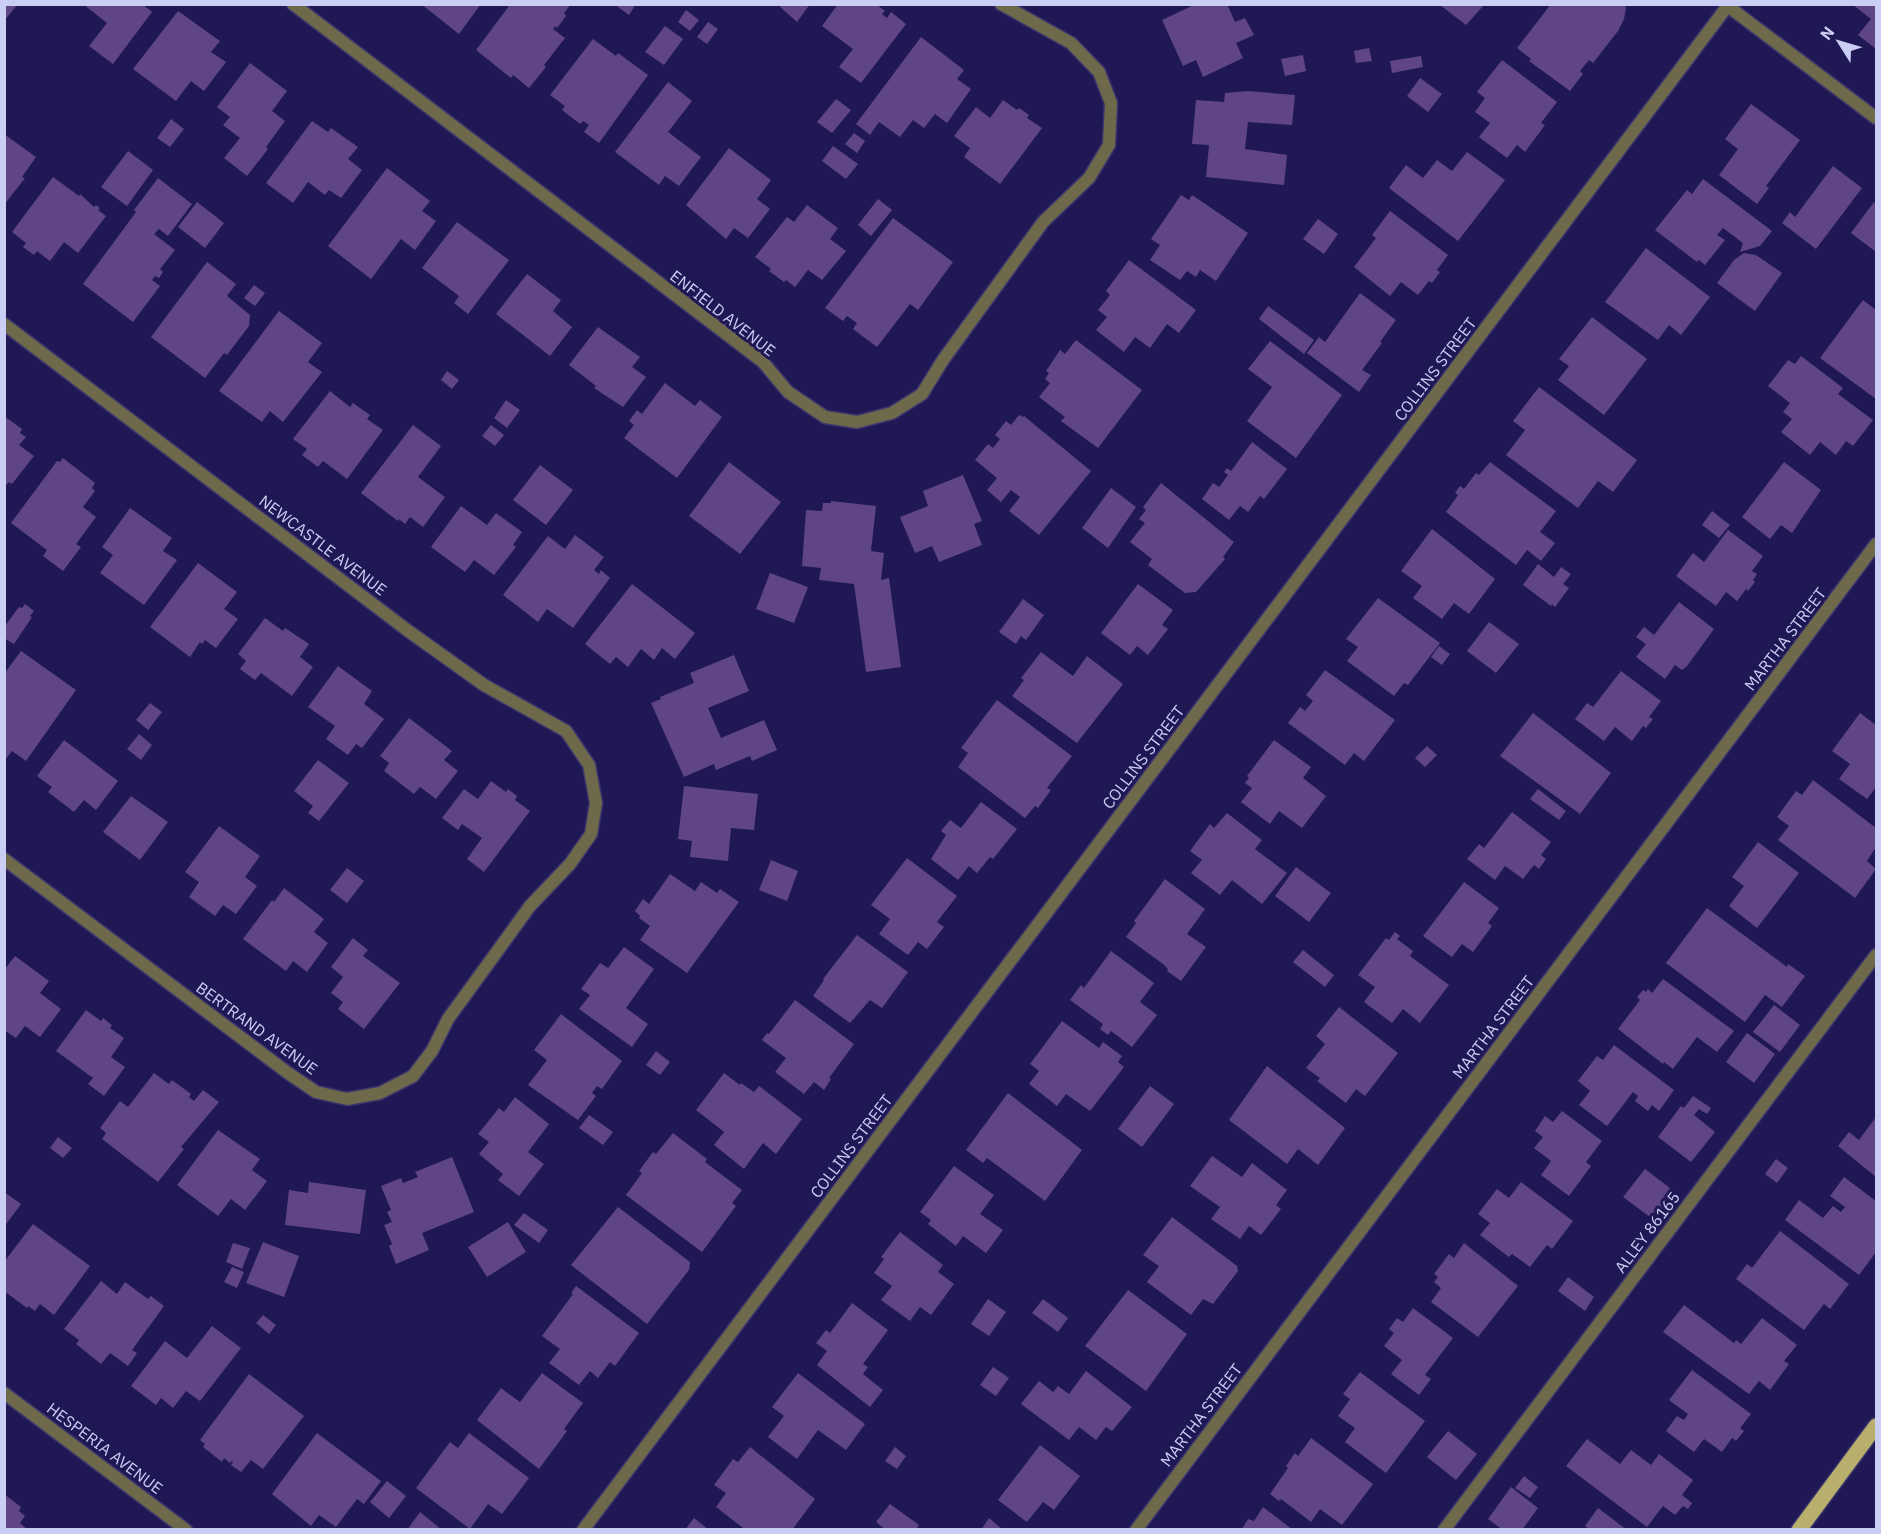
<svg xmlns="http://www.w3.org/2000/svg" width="1881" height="1534" font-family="'IBM Plex Sans',sans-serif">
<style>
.building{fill:#5f4584}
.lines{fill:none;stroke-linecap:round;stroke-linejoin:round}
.lane-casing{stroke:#3b356e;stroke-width:15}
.street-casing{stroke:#3b356e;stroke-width:15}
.primary-casing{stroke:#3b356e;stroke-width:18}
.lane{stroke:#6e694a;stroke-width:12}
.street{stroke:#6e694a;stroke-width:12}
.primary{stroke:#b8af6c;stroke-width:15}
.labels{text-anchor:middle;stroke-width:6;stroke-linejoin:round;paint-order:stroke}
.street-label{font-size:16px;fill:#cbcef4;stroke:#1f1854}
</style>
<rect width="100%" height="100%" fill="#1f1854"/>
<g class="building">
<path d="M4,4h14l-14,17z"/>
<path d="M83,4h59l10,8 -39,52 -24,-18 18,-23z"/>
<path d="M421,4h60l-22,30z"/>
<path d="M507,4h64l-7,9 2,3 -9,12 -2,-2 -2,3 12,9 -21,27 2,2 -17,21 -16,-13 -2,3 -35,-28 33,-44z"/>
<path d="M614,4h22l-7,11z"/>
<path d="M777,4h33l-13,18z"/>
<path d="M838,4h38l9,7 -3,3 5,4 4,-6 15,12 -45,59 -22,-16 14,-18 -31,-23z"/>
<path d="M1196,4h31l8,18 10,-4 9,17 -18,8 7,15 -40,19 -7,-17 -13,6 -21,-46z"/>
<path d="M1551,4h73l2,4 -2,11 -6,12 -25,32 -4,-3 -9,11 3,3 -13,17 -41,-30 2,-2 -14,-11z"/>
<path d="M1852,4h24v45l-18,-14 13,-16z"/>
<path d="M1440,5h44l-18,20z"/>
<path d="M686,10l13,10 -9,11 -12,-9z"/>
<path d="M178,11l42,30 -9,11 15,10 -22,29 -13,-10 -15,20 -43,-32z"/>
<path d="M708,22l10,7 -11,15 -10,-7z"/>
<path d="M665,26l18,13 -19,26 -19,-13z"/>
<path d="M921,37l43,33 -7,9 14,10 -24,34 -12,-9 -11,14 -11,-8 -13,17 -21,-15 -9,13 -14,-11z"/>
<path d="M593,39l23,17 2,-3 30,22 -49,68 -15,-11 5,-7 -6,-4 -3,3 -18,-14 3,-4 -15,-11z"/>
<path d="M1369,48l3,13 -16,2 -2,-12z"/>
<path d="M1303,55l3,16 -21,5 -4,-17z"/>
<path d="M1421,56l2,11 -31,6 -2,-12z"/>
<path d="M1502,60l55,42 -16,21 4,2 -20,27 -8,-7 -10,13 -28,-21 11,-14 -15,-11 10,-14 -8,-6z"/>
<path d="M250,63l37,28 -15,20 13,10 -19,26 2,2 -21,27 -23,-18 16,-20 -17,-13 7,-8 -13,-10z"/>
<path d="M1420,78l22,16 -14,18 -21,-16z"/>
<path d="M668,82l24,19 -24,31 33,25 -22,29 -14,-10 -6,9 -44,-33z"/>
<path d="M1247,91l48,4 -3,30 -44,-3 -3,27 42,6 -3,30 -78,-8 3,-32 -17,-1 4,-44 28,2 1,-9z"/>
<path d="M836,99l15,11 -19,23 -15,-11z"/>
<path d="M1003,100l14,10 2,-2 10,7 -2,3 15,10 -42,56 -36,-27 6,-9 -16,-12 22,-29 14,11z"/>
<path d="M1751,104l49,36 -34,46 3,2 -12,16 -38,-29 19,-26 -13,-10z"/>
<path d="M171,119l13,10 -14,18 -13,-9z"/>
<path d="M312,121l16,11 3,-4 27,19 -10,12 14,11 -21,28 -12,-8 -4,5 -17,-13 -15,21 -27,-20z"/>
<path d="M854,133l11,8 -8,12 -12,-9z"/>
<path d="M4,134l32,23 -14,20 3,1 -21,27z"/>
<path d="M833,146l25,18 -12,15 -24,-18z"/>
<path d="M729,148l42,32 -14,19 13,10 -22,29 -14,-10 -8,11 -40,-34z"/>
<path d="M128,151l25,19 -26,36 -26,-19z"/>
<path d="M1467,152l38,28 -47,61 -69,-53 17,-23 17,13 14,-18 15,11z"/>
<path d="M1833,166l29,22 -46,61 -34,-26 8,-11 5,5z"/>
<path d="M387,168l43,33 -8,10 14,10 -21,29 -14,-11 -30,40 -43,-33z"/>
<path d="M53,177l26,19 1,-2 14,13 2,-2 4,3 -2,2 8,6 -28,37 -14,-11 -14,19 -13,-10 -3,4 -11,-8 3,-4 -14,-11z"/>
<path d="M158,178l34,26 -24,32 -9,-7 -5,5 21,16 -15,19 3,3 -4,6 -4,-2 -3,4 8,6 -27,36 -50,-38 53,-72 -2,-2z"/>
<path d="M1703,179l69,52 -12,15 -20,6 3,-9 -20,-15 -6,7 8,5 -20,25 -6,-5 -2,2 -42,-32 32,-40 5,4z"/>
<path d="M1181,195l8,5 3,-5 56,38 -32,48 -16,-11 -4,7 -9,-6 -7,9 -30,-20 10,-15 -9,-6z"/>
<path d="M878,199l14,11 -21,26 -13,-11z"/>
<path d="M197,202l27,21 -19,25 -27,-21z"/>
<path d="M1874,202l2,2v48l-25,-19z"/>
<path d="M807,205l31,23 -8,11 16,12 -24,29 -14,-10 -13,17 -9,-7 -2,2 -15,-11 2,-2 -16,-12 32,-40 7,5z"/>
<path d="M1390,211l58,44 -11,15 3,2 -8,11 -3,-2 -11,14 -17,-13 -11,14 -36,-29 22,-29 -4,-3z"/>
<path d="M893,218l60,44 -35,48 -8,-6 -33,43 -24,-18 4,-6 -10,-7 -4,5 -18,-13z"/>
<path d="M1318,219l20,15 -14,20 -21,-15z"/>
<path d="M457,222l52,38 -41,54 -14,-11 5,-7 -37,-28z"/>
<path d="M1646,248l64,49 -29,38 -12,-10 -11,15 -53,-38z"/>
<path d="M1744,253l12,2 26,18 -27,38 -38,-28 17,-23z"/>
<path d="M1129,260l67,50 -17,23 -12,-9 -17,24 -15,-11 -11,15 -28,-22 11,-13 -9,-7 12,-15 -4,-4z"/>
<path d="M207,262l29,22 -9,12 23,19 -1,11 -22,29 -3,-2 -19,25 -54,-41z"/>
<path d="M527,274l34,26 -8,11 19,16 -22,29 -54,-42z"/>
<path d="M254,285l11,8 -10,13 -11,-8z"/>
<path d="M1360,293l36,27 -16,22 2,1 -20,27 9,5 -12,17 -52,-39 12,-16 6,5z"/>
<path d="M1863,300l13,10v89l-56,-41z"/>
<path d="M1268,306l46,34 -10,14 -45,-35z"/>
<path d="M279,311l43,32 -14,19 14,10 -39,50 -13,-11 -8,11 -43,-31z"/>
<path d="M1592,317l55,42 -43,56 -46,-35 11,-14 -10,-7z"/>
<path d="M598,327l42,30 -8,10 14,10 -23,30 -29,-19 2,-2 -27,-21z"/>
<path d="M1076,340l66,50 -44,58 -37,-27 4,-4 -26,-20 11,-14 -5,-4 4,-6 -3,-2 14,-21 5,4z"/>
<path d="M1270,341l72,54 -46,63 -49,-37 25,-34 -24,-18z"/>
<path d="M1801,356l42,32 -5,6 35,26 -20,26 -7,-5 -10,14 -16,-13 -10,13 -29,-23 11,-13 -9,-7 7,-9 -22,-17 20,-26 7,4z"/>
<path d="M447,371l12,9 -7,9 -11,-9z"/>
<path d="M665,383l30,23 5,-6 22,17 -45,61 -53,-40 10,-13 -5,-4 8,-11 5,4z"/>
<path d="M1539,387l98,73 -24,32 -15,-11 -20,27 -72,-53 19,-25 -12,-9z"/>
<path d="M330,391l20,16 3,-4 17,12 -3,4 16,11 -36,49 -24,-18 -5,6 -16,-12 5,-6 -14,-10z"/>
<path d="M506,400l14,10 -13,18 -13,-10z"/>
<path d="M1019,415l4,2 1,-1 67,55 -52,64 -30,-24 11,-14 -9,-7 -10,12 -14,-12 10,-12 -22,-18 13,-16 5,4 7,-9 -5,-4 11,-14 5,4z"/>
<path d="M4,416l18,13 -2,4 6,4 -7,8 15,11 -22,28 -3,-2 -5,6z"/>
<path d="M413,425l28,21 -23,31 27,20 -22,30 -13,-10 -5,7 -6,-5 -1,2 -37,-28z"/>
<path d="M491,425l13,10 -9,11 -13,-10z"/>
<path d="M1252,442l35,27 -23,30 -4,-3 -12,16 -8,-6 -11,14 -27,-21 11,-16 6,4 9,-12 -4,-3 3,-4 4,3z"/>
<path d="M63,458l32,25 -3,5 3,3 -12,16 13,10 -20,27 5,3 -18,24 -20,-15 4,-6 -36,-27 46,-62 3,1z"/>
<path d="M729,462l52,40 -41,52 -51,-38z"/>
<path d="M1490,462l66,49 -16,21 15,11 -14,18 -14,-11 -11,15 -70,-53 12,-17 -3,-2 5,-7 4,3 12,-16 3,2z"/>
<path d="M1784,462l37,28 -29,43 -11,-8 -11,14 -28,-22z"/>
<path d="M540,465l33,25 -27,35 -33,-25z"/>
<path d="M963,475l19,46 -8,3 8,21 -43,17 -7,-16 -17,7 -15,-36 28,-11 -5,-15z"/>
<path d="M1161,483l73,59 -11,15 2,2 -29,33 -11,1 -37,-28 4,-6 -22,-17 15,-19 -6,-4 7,-9 -3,-3z"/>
<path d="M1111,488l25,19 -28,41 -26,-20z"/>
<path d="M831,501l45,5 -5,45 13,2 -3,27 8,-2 12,89 -35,5 -12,-88 -35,-4 2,-12 -19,-2 4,-56 16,1 1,-8h8z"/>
<path d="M461,506l26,19 9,-12 26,19 -9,13 3,2 -22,28 -20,-15 -9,12 -34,-25z"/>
<path d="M130,508l42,30 -9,13 14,9 -33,45 -44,-32 13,-18 -11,-8z"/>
<path d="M1712,511l18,14 -11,13 -17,-13z"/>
<path d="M1432,529l63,50 -26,35 -15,-11 -12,16 -29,-21 9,-12 -21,-15z"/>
<path d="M1728,530l35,26 -11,15 5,3 -4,6 2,2 -7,9 -2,-2 -9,12 -11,-9 -10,14 -40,-30 17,-23 11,9z"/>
<path d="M575,535l29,22 -10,13 5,4 2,-4 9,8 -37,50 -26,-19 -9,13 -35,-27 45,-59 17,13z"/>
<path d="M198,563l39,29 -13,17 14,10 -22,29 -11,-8 -3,4 -2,-2 -10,15 -40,-30z"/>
<path d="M1538,564l16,13 7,-10 10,7 -8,10 6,4 -14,19 -3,-3 -1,2 -28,-21z"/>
<path d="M770,573l38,14 -14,36 -38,-14z"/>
<path d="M632,584l63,49 -20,26 -13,-11 -8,12 -13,-11 -13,18 -12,-10 -6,7 -25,-20z"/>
<path d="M1138,584l35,26 -11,15 6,4 -20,26 -11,-9 -7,9 -29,-22z"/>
<path d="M1378,598l62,45 -32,42 -4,-2 -10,13 -47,-35 11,-14 -12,-8z"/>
<path d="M1023,599l21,16 -18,25 -5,-4 -5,8 -17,-12z"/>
<path d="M1679,602l35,27 -27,37 -5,4 -7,-5 -10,14 -29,-22 10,-13 -10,-7 8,-10 10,8z"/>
<path d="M25,604l9,7 -4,5 2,1 -18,27 -10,-6v-11l15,-20 3,1z"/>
<path d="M265,618l18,13 2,-3 24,16 -9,13 13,10 -21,29 -31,-23 -6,7 -15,-11 6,-8 -8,-7z"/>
<path d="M1489,622l30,22 -23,29 -29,-22z"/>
<path d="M1439,646l11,8 -8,11 -11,-8z"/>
<path d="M21,651l55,39 -50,71 -14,-10 -8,10v-87z"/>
<path d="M1041,652l32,24 14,-20 36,28 -46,59 -65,-47 12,-16 -3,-2z"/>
<path d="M734,655l15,36 -41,17 13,30 43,-18 13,30 -25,11 -2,-5 -34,14 -2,-6 -30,13 -33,-74 10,-4 -1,-2 34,-14 -4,-10z"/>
<path d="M338,666l34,25 -8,13 20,15 -22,29 -6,-4 -8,11 -22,-16 9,-13 -27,-19z"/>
<path d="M1325,670l70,50 -31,41 -10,-8 -9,12 -57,-42 12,-16 5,4 8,-10 -7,-6z"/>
<path d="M1621,671l40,30 -12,16 4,2 -7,9 -3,-2 -11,15 -17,-14 -11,14 -29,-22 12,-16 6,4z"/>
<path d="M997,700l75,56 -25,32 4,2 -13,18 -3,-2 -10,12 -67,-51 10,-14 -7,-5z"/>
<path d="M150,703l12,9 -14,18 -12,-10z"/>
<path d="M1533,713l78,60 -31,41 -80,-58z"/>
<path d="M1860,713l16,12v62l-9,12 -28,-20 11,-15 -18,-13z"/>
<path d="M409,718l43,33 -8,9 14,11 -22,28 -16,-12 -6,7 -30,-23 5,-8 -9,-7z"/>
<path d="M139,734l13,11 -11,15 -14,-11z"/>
<path d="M64,740l54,41 -22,29 -12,-10 -10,12 -26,-20 4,-5 -15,-11z"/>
<path d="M1274,740l37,27 -8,11 23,18 -24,32 -23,-17 -9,13 -29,-22 11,-14 -7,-5 4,-5 -2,-2z"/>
<path d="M1427,746l10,9 -12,12 -10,-9z"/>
<path d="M318,760l31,23 -30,38 -11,-8 5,-7 -19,-15z"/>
<path d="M1813,780l63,48v19l-9,14 9,8 -21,29 -77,-58 11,-14 -12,-9 19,-26 6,4z"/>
<path d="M491,781l15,11 2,-3 9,7 -2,4 15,11 -46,61 -17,-13 15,-21 -20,-14 -4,6 -16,-12 22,-29 14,10z"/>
<path d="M684,786l74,8 -4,36 -23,-2 -3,33 -38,-4 2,-16 -14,-2z"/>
<path d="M1538,789l28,22 -7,9 -29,-21z"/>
<path d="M131,796l37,26 -28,38 -37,-28z"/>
<path d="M981,802l36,27 -24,30 -3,-2 -13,16 -8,-7 -11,14 -27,-21 15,-24 -5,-4 9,-11 11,8z"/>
<path d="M1512,812l39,30 -10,13 5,4 -7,10 -5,-4 -11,14 -18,-13 -10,14 -28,-21 12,-15 5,4z"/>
<path d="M1227,813l35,27 -7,9 32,24 -25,31 -30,-24 -12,15 -29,-22 11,-13 -12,-9 20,-27 4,4z"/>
<path d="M219,826l41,30 -15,21 12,9 -21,28 -13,-9 -8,11 -26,-19 10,-15 -14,-10z"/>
<path d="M1758,842l41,31 -42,55 -28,-22 15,-20 -12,-9z"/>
<path d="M907,858l50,38 -20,26 7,5 -17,22 -9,-7 -10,13 -29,-21 11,-15 -19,-14z"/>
<path d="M771,860l27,11 -11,30 -28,-11z"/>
<path d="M1296,867l35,26 -22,29 -34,-26z"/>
<path d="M347,868l17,13 -17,22 -17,-13z"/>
<path d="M670,874l25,17 6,-9 16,11 3,-4 19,13 -52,71 -47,-33 10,-14 -11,-8 1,-2 -5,-5 8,-12 6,5z"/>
<path d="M1165,879l40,30 -18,25 19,13 -25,34 -14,-10 1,-2 -5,-5 -37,-27 10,-14 -2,-2z"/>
<path d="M1464,882l35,26 -11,15 4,3 -19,26 -11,-8 -10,13 -29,-21z"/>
<path d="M284,888l40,31 -10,13 14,11 -21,29 -14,-11 -7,10 -43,-32 29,-39 2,2z"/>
<path d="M1707,908l80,59 1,-3 17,12 -23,31 -17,-12 -20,27 -79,-59z"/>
<path d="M1395,932l5,4 -3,3 16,12 -3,5 39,29 -29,38 -17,-14 -11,14 -28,-21 11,-15 -17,-12 28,-37 3,2z"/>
<path d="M857,935l51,37 -26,36 -12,-8 -20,23 -37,-27 11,-16 -1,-1z"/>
<path d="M353,938l15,12 -5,6 37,27 -36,46 -26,-20 5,-7 -12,-9 12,-16 -12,-10z"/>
<path d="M624,947l30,22 -28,39 22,16 -16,23 -53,-38 11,-14 -9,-6 19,-26 8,5z"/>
<path d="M1303,950l31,25 -9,12 -32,-25z"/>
<path d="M1111,951l43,32 -14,19 17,13 -25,32 -21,-16 -3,4 -8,-6 3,-5 -33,-24 11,-15 3,3z"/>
<path d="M15,956l34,25 -9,12 21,16 -21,28 -15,-11 -9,12 -12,-8v-60z"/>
<path d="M1663,979l71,52 -17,21 -20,-15 -24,32 -9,-7 -1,2 -45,-35 22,-29 -3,-3 6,-7 3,2 2,-3 4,4z"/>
<path d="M795,1000l59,44 -25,34 2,1 -7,11 -10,-8 -10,12 -29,-22 11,-14 -24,-18 5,-7 2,1z"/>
<path d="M1774,1005l26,20 -20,27 -27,-20z"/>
<path d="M1339,1007l59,46 -33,43 -9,-7 -10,14 -29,-22 3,-3 -14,-10 19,-24 -9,-8z"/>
<path d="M86,1010l15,11 2,-3 9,7 -2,3 14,10 -13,19 14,10 -21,29 -16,-12 5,-6 -37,-27z"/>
<path d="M561,1014l61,47 -20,28 -5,-3 -5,7 4,3 -18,24 -50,-35 19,-25 -13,-10z"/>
<path d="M1062,1021l37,27 4,-6 19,14 -4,6 6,5 -34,44 -24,-17 -9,12 -28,-22 10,-13 -9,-7z"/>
<path d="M1747,1033l28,21 -21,29 -28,-21z"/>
<path d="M1614,1045l60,45 -15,21 -7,-6 -4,6 -13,-10 3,-5 -5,-4 -26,34 -28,-21 11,-14 -12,-10 19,-25 6,4z"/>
<path d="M656,1051l14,11 -10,13 -14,-10z"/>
<path d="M1267,1066l78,62 -27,37 -20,-16 -11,15 -58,-44z"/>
<path d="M154,1073l15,11 3,-4 19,14 -2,3 5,4 9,-11 16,12 -38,45 3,2 -26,33 -56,-43 4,-6 -6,-5 20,-27 8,6z"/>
<path d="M724,1073l16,12 1,-2 13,9 5,-6 43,33 -26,35 -13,-11 -19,26 -30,-24 10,-13 -28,-22z"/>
<path d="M1150,1086l24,18 -32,43 -24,-18z"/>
<path d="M1008,1093l74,57 -37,51 -58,-43 -4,5 -17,-13z"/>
<path d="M1693,1096l18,12 -4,6 -8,-5 -5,6 21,17 -24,30 -33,-25 23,-31 3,2z"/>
<path d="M515,1097l34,27 -21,28 16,12 -25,32 -21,-16 5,-6 -24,-20 10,-12 -11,-8 21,-26 5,4z"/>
<path d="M1562,1111l40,30 -16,21 5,4 -22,30 -28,-21 10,-14 -17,-13 9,-11 -8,-6 10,-15 8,6z"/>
<path d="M589,1115l24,17 -10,13 -24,-17z"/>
<path d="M1876,1117v60l-38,-31 11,-14 10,8z"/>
<path d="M218,1130l42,29 -8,11 15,11 -22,29 -14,-11 -13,17 -41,-31z"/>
<path d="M673,1133l34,26 -2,3 37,28 -10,13 4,3 -34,46 -76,-57 16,-22 -3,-2 14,-19 3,2z"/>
<path d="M58,1137l14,11 -9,10 -13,-10z"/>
<path d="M1212,1156l30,21 10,-14 35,27 -11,15 5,4 -20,26 -12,-9 -9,13 -29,-20 9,-12 -30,-21z"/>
<path d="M452,1157l22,55 -52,21 7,17 -33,14 -7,-18 3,-2 -8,-19 8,-3 -5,-10 4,-2 -10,-24 20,-8 2,5 15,-6 -3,-5z"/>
<path d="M1776,1159l12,9 -11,15 -12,-9z"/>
<path d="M954,1166l40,29 -14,19 23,16 -17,23 -23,-17 -7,10 -28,-22 3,-4 -11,-8z"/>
<path d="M1645,1169l34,26 -21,28 -35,-26z"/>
<path d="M1844,1177l32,24v51l-17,23 -74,-55 14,-20 24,18 10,-12 8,6 4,-5 -15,-11z"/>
<path d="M309,1182l57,8 -6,44 -75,-9 4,-35 19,3z"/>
<path d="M1521,1182l52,39 -21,28 -5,-4 -17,22 -18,-13 -3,3 -29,-22 10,-12 -12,-9 19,-25 12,9z"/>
<path d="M4,1192l17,12 -17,23z"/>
<path d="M618,1207l72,55 -1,8 -42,54 -76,-59z"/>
<path d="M524,1213l24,17 -9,13 -25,-18z"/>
<path d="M1172,1217l65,49 1,5 -25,33 -10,-5 -12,16 -44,-33 12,-16 -16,-11z"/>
<path d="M508,1222l18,30 -39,25 -19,-30z"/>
<path d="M33,1224l57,42 -36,49 -14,-11 -5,7 -7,-5 -1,2 -23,-17v-29z"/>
<path d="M1780,1231l69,53 -19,25 -6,-5 -20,26 -68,-51 11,-15 5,4z"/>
<path d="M900,1232l43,33 -5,7 16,12 -23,31 -11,-8 -10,14 -29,-21 11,-14 -18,-13 10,-14 -3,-2z"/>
<path d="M263,1242l36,14 -15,41 -38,-14z"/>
<path d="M233,1243l17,5 -8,21 -16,-7z"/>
<path d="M1464,1243l54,43 -40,51 -47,-35 10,-14 -7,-6 4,-5 -4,-3 15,-20 5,4z"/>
<path d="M232,1267l12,5 -7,16 -13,-6z"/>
<path d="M1568,1277l26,20 -9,14 -27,-20z"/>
<path d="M101,1281l16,13 8,-12 23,17 3,-3 13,10 -32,44 5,3 -9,13 -18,-13 -9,11 -25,-20 3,-4 -15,-11z"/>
<path d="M576,1286l63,47 -24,33 -5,-4 -12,16 -8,-7 -11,14 -30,-22 11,-14 -18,-13 31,-42 -2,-1z"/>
<path d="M1128,1290l59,44 -41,57 -61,-45z"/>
<path d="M988,1299l18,13 -17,24 -18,-12z"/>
<path d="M1043,1299l25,19 -10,14 -26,-19z"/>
<path d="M852,1303l36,27 -25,34 5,3 -5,7 20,16 -13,17 -53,-42 10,-14 -11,-8 10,-13 4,3z"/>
<path d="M1684,1305l50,38 2,-3 5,4 21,-26 35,27 -13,16 5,3 -19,26 -11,-9 -10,13 -86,-62z"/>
<path d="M1413,1308l40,30 -28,37 6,4 -12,16 -28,-21 11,-14 -18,-14 10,-13 -5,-4 8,-11 6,4z"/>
<path d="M263,1315l13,10 -7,9 -13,-11z"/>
<path d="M212,1326l29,22 -41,53 -14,-10 -13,17 -12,-10 -5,7 -25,-19 34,-45 22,17z"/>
<path d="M993,1367l16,11 -13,18 -16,-11z"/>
<path d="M1692,1370l59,44 -11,14 4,3 -8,10 -4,-3 -10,14 -18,-13 -10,13 -28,-21 11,-15 7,4 4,-6 -19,-14z"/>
<path d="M1086,1371l46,36 -20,24 -6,-4 -10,13 -17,-13 -10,13 -48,-36 18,-23 14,11 5,-6 11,8z"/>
<path d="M1360,1372l65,49 -39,52 -41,-31 10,-14 -17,-12 12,-17 -7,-5z"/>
<path d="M542,1373l41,30 -19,26 3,2 -28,38 -62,-49 24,-32 19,14z"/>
<path d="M798,1373l67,51 -19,26 -28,-20 -21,29 -29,-22 16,-21 -12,-9z"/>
<path d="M249,1374l55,42 -41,53 -12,-9 -10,12 -10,-7 2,-3 -1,-1 -2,2 -6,-5 -2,4 -19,-15 2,-3 -5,-4z"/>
<path d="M1448,1431l29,23 -21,26 -29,-23z"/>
<path d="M317,1433l64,48 -17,23 -7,-5 -21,28 -17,-12 -8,11 -39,-32z"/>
<path d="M469,1433l60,45 -27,36 -14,-10 -18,25 -54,-41 34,-46 8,6z"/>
<path d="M1311,1438l62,46 -31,41 -22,-16 -9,13 -30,-23 -2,2 -9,-7 18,-26 -2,-2 9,-13 3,3z"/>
<path d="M1587,1439l33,25 11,-14 20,15 8,-11 34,26 -11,15 10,8 -4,6 -5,-3 -8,9 -12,-9 -16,21 -81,-61z"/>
<path d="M1040,1445l40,31 -26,34 -11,-8 -16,20 -29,-22z"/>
<path d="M750,1447l65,52 -23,31h-50l1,-2 -27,-21 10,-14 -12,-8 19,-26 5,3z"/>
<path d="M895,1447l11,9 -9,13 -12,-8z"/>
<path d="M1524,1476l14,11 -8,11 -15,-10z"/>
<path d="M387,1481l19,15 -17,22 -19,-16z"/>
<path d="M1511,1487l27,21 -16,22h-19l-15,-11z"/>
<path d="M4,1494l17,13 -2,4 6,5 -5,7 8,7h-24z"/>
<path d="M890,1504l29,21 -3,5h-30l-10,-8z"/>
<path d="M1263,1507l30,23 -51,-1 6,-10 6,2z"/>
<path d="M1598,1508l29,22h-37l-5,-4z"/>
<path d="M420,1512l22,18h-35z"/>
<path d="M694,1518l15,12h-24z"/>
<path d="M989,1518l14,12h-22z"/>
</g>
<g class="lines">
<g class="lane-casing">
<path id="lane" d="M1444,1530l432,-575"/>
</g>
<g class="street-casing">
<g id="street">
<path d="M293,4l470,358 25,30 37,25 32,5 35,-9 30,-19 21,-34 100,-138 46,-44 20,-33 2,-42 -12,-31 -28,-29 -70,-39"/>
<path d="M1725,4l151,114"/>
<path d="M4,324l403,306 77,55 82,46 23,34 7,38 -5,31 -21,30 -40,42 -42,58 -40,55 -16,32 -19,25 -33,17 -33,6 -31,-7 -28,-19 -284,-214"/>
<path d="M4,1393l182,137"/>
<path d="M583,1530l1146,-1526"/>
<path d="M1136,1530l740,-986"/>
</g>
</g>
<g class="primary-casing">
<path id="primary" d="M1799,1530l77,-104"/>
</g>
<use href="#lane" class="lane"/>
<use href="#street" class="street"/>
<use href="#primary" class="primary"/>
</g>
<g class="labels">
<g class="street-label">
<text transform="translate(723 313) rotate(38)" y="6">ENFIELD AVENUE</text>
<text transform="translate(1435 369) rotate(-53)" y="6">COLLINS STREET</text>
<text transform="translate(323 545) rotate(37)" y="6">NEWCASTLE AVENUE</text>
<text transform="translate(1785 639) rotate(-53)" y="6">MARTHA STREET</text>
<text transform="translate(1143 757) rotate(-53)" y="6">COLLINS STREET</text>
<text transform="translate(1493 1027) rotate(-53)" y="6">MARTHA STREET</text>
<text transform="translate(257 1028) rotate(36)" y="6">BERTRAND AVENUE</text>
<text transform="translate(851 1146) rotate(-53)" y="6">COLLINS STREET</text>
<text transform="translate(1647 1232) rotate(-53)" y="6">ALLEY 86165</text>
<text transform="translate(1201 1415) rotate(-53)" y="6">MARTHA STREET</text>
<text transform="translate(105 1448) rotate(37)" y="6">HESPERIA AVENUE</text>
</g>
</g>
<rect width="1881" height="1534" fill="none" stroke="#cbcef4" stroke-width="12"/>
<g transform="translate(1839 42) rotate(307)" stroke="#1f1854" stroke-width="4.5" paint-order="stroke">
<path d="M0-4.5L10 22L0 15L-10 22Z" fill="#cbcef4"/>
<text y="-9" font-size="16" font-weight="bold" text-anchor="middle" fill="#cbcef4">N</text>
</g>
</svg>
